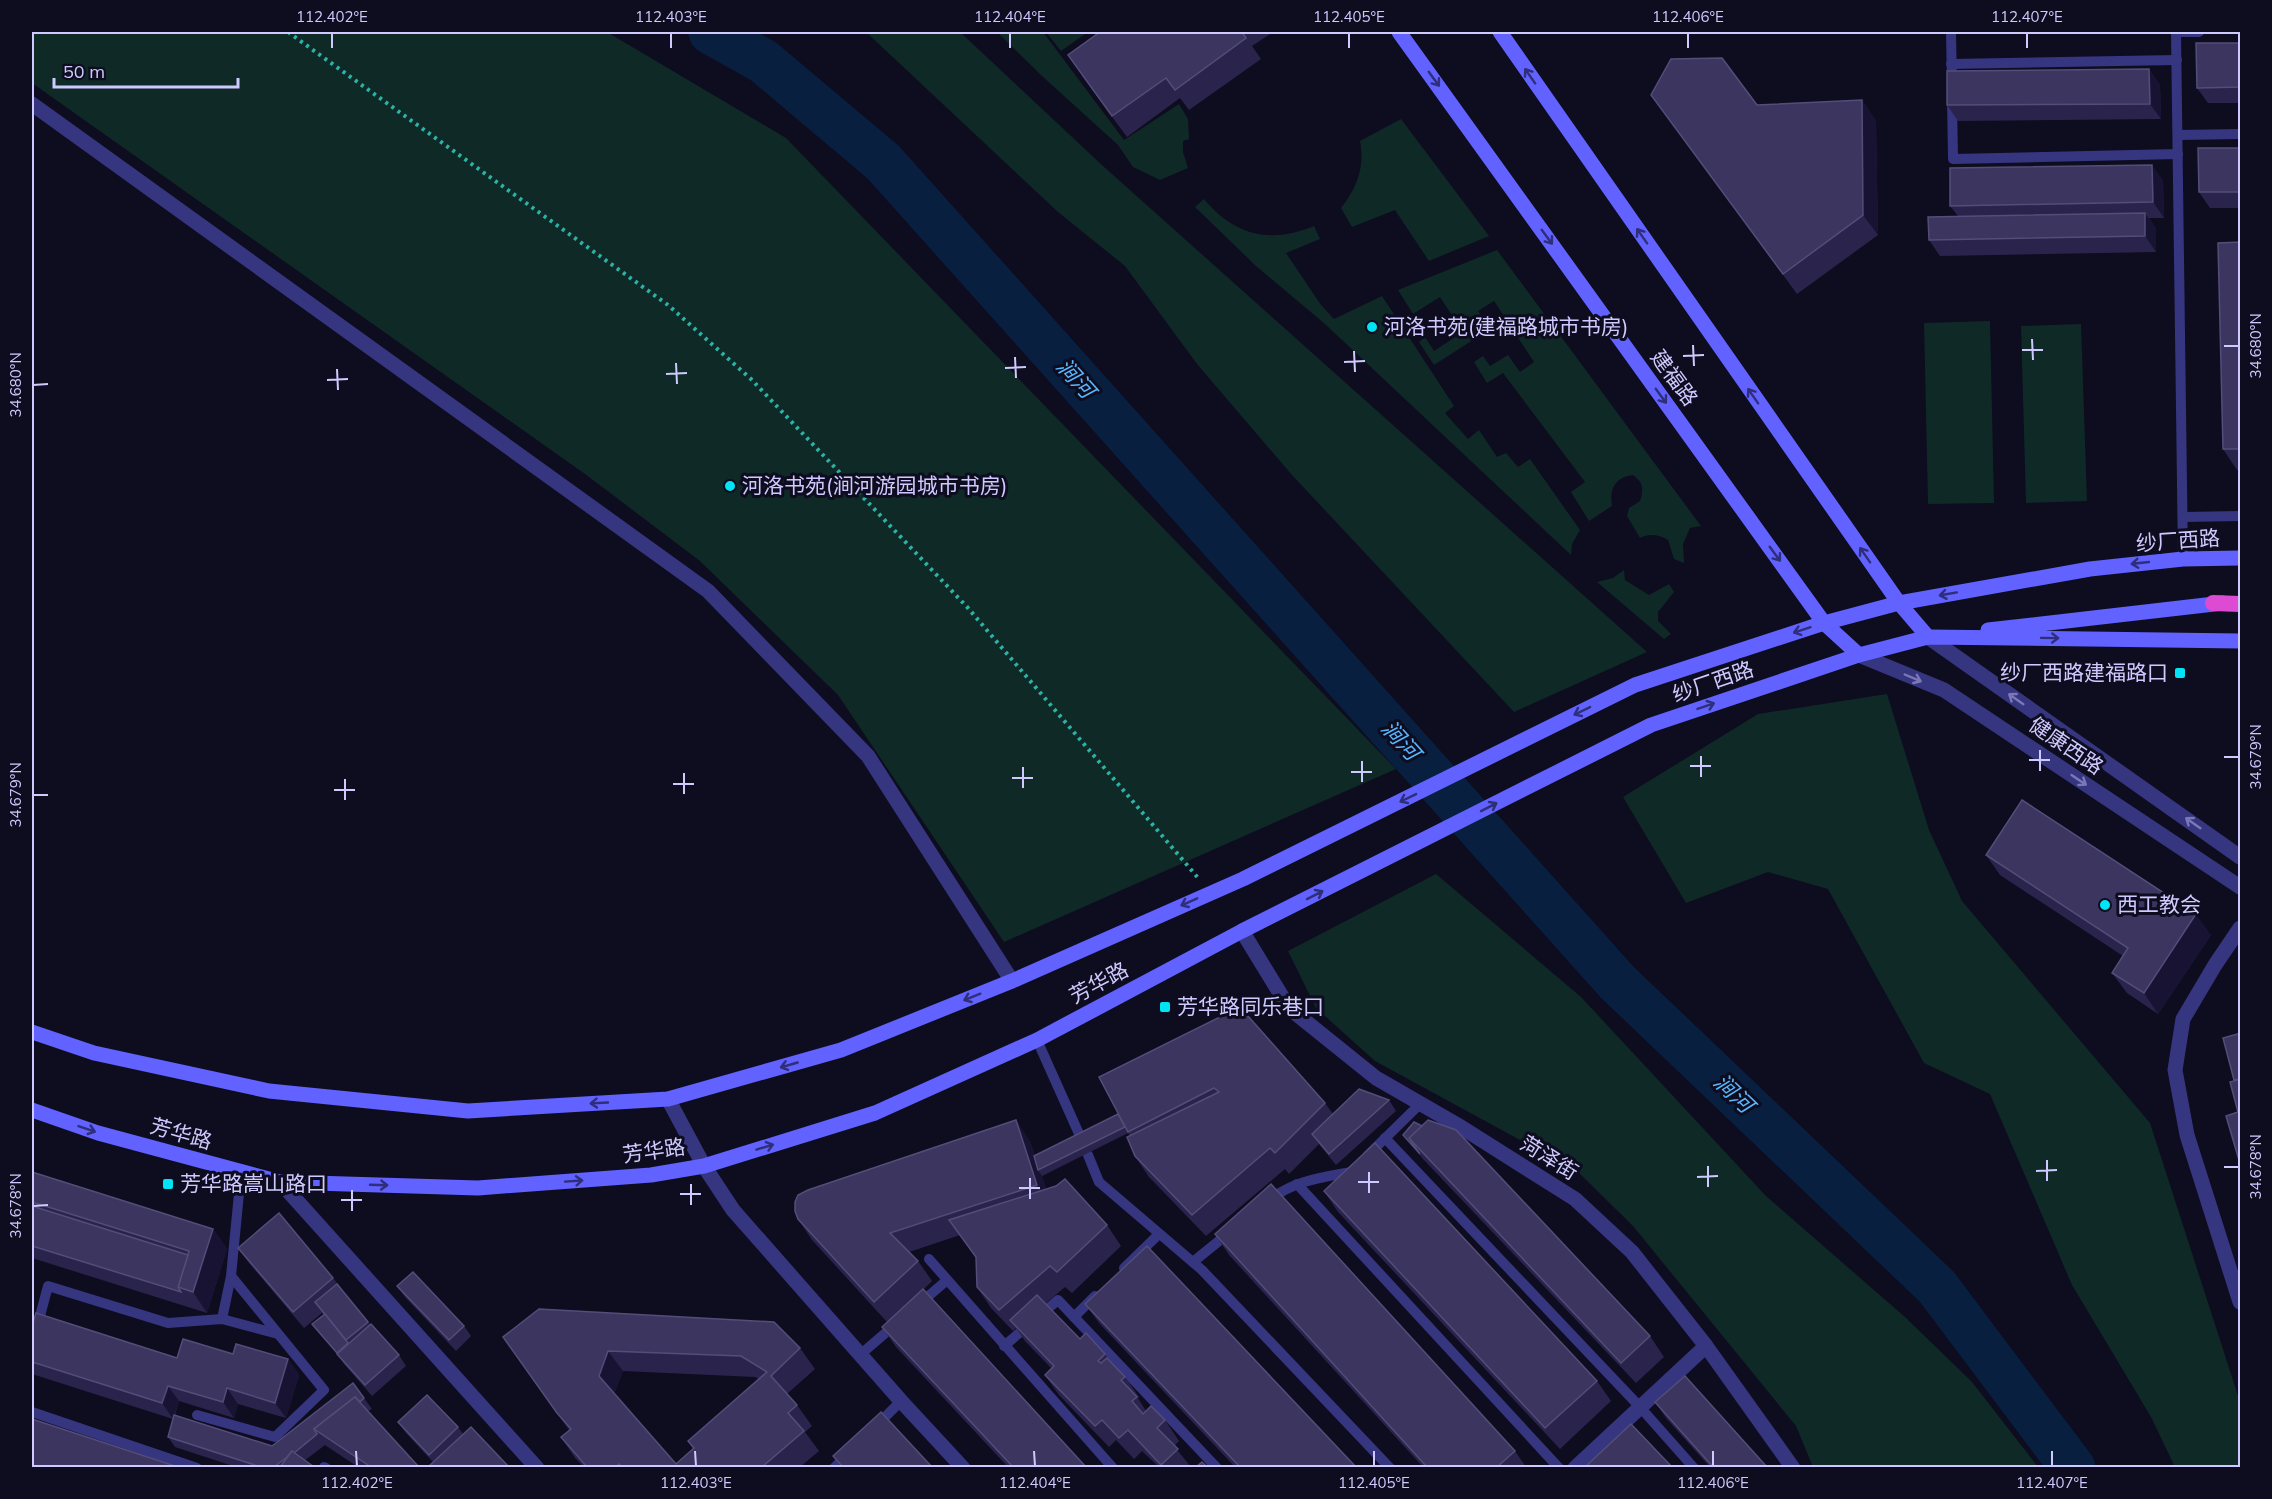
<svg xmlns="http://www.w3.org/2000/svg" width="2272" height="1499" font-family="Mulish,'Noto Sans SC',sans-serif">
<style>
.green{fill:#0f2927}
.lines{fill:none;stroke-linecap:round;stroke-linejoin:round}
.river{stroke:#091f40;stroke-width:45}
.path{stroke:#2ab3a6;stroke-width:4;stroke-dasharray:3 4.5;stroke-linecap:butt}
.service{stroke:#36357f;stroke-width:10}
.minor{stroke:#36357f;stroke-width:15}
.tertiary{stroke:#36357f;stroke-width:15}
.secondary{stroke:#6162ff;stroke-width:15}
.trunk{stroke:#dc4bd2;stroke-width:16}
.wall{fill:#2a244d;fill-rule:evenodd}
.shaded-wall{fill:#181333}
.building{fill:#3c3560;stroke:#534d79;stroke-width:1.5;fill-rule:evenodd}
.oneway{stroke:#2f2e79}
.oneway2{stroke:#7a78b9}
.ticks{fill:none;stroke:#cecaff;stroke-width:2}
.poi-dot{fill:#00e4f5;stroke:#0e0c1f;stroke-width:2}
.labels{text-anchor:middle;stroke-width:6;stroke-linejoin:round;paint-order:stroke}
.poi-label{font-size:21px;fill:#cecaff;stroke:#0e0c1f;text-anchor:start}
.street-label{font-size:21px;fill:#cecaff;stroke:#0e0c1f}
.water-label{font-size:22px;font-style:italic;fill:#58b7ff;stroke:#0e0c1f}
.neatline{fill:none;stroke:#cecaff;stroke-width:2}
.ticks-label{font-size:15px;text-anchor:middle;fill:#cecaff}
</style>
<rect width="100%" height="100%" fill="#0e0c1f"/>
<g class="green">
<path d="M32,32h575l179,106 610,631 -392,173 -166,-247 -138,-134 -115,-87 -553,-391z"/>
<path d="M866,32h94l143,134 544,486 -133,60 -222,-237 -95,-111 -72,-98 -67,-54z"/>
<path d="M997,32h46l81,108 55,-36 9,15 1,20 -6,2v11l5,16 -28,12 -27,-13 -15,-22 -76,-69z"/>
<path d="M1046,32h42l-27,19z"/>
<path d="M1401,119l88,117 -60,25 -34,-51 -43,17 -11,-19c16,-20 24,-41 19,-67z"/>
<path d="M1204,199c31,37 66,45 110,27l6,13 -34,14 35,52 13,14 48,-23 72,110 -9,7 23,26 11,-9 18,27 9,-4 12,14 12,-8 50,71 -8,14 -1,11 -246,-231 -69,-58 -61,-59z"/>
<path d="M1497,250l204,276 -11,2 -7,16 1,19 -10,-4 -6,-19c-9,-5 -18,-7 -28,-2l-13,-22 2,-8 11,-7c4,-12 3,-19 -7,-26 -18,2 -24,14 -21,31l-23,15 -18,-29 14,-10 -82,-109 -16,10 -13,-21 9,-6 7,10 18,-11 12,17 14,-10 -40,-61 -16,10 12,18 -56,36 -15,-23 6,-5 9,14 29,-19 -23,-35 -27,17 -15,-24z"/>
<path d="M1990,321l4,182 -66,1 -4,-181z"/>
<path d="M2081,324l6,177 -61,2 -5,-177z"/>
<path d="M1624,570l1,10 24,15 20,-11 5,8 -16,20v9l13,13 -7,5 -67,-57 16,-4z"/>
<path d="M1887,694l42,136 33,71 188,222 90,279v65h-65l-24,-50 -79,-132 -82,-191 -66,-31 -96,-174 -60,-17 -82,31 -63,-106 135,-83z"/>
<path d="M1436,874l145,123 185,199 139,121 67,65 66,85h-225l-17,-41 -163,-200 -56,-55 -202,-110 -59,-53 -28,-57z"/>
</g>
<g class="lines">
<path class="river" d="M711,32l52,29 120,101 734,820 320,305 136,181"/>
<path class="path" d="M288,32l380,273 83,74 217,229 231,271"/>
<g class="service">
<path d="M1951,32l1,52"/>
<path d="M2176,32l7,527"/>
<path d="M2176,32h23"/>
<path d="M1951,64l226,-4"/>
<path d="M1952,99l1,60 225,-5"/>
<path d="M2178,135l62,-1"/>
<path d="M2184,517l56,-1"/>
<path d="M1037,1040l43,96"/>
<path d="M1385,1138l255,269 54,61"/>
<path d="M1088,1155l11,27 103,88 188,198"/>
<path d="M1368,1155l52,-51"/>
<path d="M1297,1184l262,284"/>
<path d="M1270,1200c22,-19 54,-23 81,-28l4,-4"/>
<path d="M929,1259l184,209"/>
<path d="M1193,1262l37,-30"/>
<path d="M1124,1268l35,-34"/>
<path d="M918,1305l28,-24"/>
<path d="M1074,1317l21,-21"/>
<path d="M222,1319l9,-43 10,-103"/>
<path d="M32,1346l16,-60 120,37 54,-4 56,15"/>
<path d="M1004,1346l54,-46 159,168"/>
<path d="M861,1354l36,-31"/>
<path d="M32,1412l165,56"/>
<path d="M197,1415l78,22 49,-47 -93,-114"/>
<path d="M876,1426l25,-25"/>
<path d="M324,1467l2,1"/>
<path d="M834,1468l14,-14"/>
</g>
<g class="minor">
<path d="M2240,928l-25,37 -32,54 -8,51 12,65 53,167"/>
<path d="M1242,931l47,77 87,70 85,49 114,72 57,53 74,94 87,122"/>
<path d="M668,1099l36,67 29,44 168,191 62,67"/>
<path d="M280,1182l257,286"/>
<path d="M1575,1468l131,-122"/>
</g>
<g class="tertiary">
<path d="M32,104l676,487 160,165 144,225"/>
<path d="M1928,637l312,220"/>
<path d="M1859,655l85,35 296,197"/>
</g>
<g class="secondary">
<path d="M1399,32l425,591 35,32"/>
<path d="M1500,32l399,571 29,34"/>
<path d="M1988,630l235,-27"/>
<path d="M32,1032l62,21 175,38 199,20 200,-12 173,-49 171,-69 231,-102 392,-194 189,-62 75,-20 191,-34 93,-10 57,-1"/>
<path d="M32,1110l66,23 182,49 198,6 173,-13 53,-9 171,-53 162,-73 205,-109 409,-206 208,-70 69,-18 312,4"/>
</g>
<path class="trunk" d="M2213,603l27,1"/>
</g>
<g class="wall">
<path d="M1100,32h173l-21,14 9,13 -72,51 -9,-12 -53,39 -45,-61z"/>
<path d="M2241,43v60h-33l-11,-15z"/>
<path d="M2149,69l11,16 1,34 -203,2 -11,-16z"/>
<path d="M1651,95l106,10 105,-5 14,21 2,114 -81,59z"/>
<path d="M2241,148v60h-31l-11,-16z"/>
<path d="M2163,180l1,38h-15l7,11v23l-216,4 -11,-16 29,-24 -8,-10z"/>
<path d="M2241,242v228h-4l-14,-21z"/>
<path d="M1986,855l225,80 -53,79 -31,-21 -15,-20 11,-17 -123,-81z"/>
<path d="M1240,1007l85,96 8,11 56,-14 7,11 -60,54 -17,-21 -30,30 -4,-5 -79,67 -57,-59 -14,-21 -5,-20 -2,-3 -86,43 4,14 61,35 14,21 -49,47 -7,-6 -20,17 35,35 25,15 9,12 11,11 14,20 -1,1 8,13 19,9 14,21 -5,5 17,21h-32l-17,-16 -8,8 -18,-19 -7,7 -50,-52 -14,-20 6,-7 -26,-27 -9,-13 -3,3 -22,-23 -14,-21 -1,-29 -16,-23 -51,17 9,9 14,20 -9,9 163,177h-78l-112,-120 -14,-20 5,-5 -75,-82 -14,-21 232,-78 5,15 83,-42z"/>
<path d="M1403,1135l247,201 14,21 -28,26 -213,-224z"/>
<path d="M32,1172l181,57 14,20 -20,64 -175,-55z"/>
<path d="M1324,1191l273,190 14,20 -51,48 -222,-237z"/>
<path d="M1215,1234l300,217 11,16h-103l-194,-212z"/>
<path d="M238,1248l95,30 37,46 29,31 7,11 -34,30 -28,-32 -7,-10 -25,-30 12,-9 -2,-2 -18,15 -55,-65z"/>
<path d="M397,1286l67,40 7,10 -15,15 -51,-54z"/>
<path d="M1085,1304l271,163h-121l-135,-143z"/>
<path d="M32,1326l145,32 56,-4 55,5 11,16 -13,43 -48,-14 -4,14 -55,-17 -4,14 97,31 92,-48 8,11 -4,2 51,56h-61l-33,-22 -21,16 10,6h-78l-61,-20 -7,-10 5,-18 -141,-45z"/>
<path d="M503,1337l297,11 15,21 -28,25 10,11 15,21 -7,6 14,19 -19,16h-216l-9,-9 -14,-21 8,-7zM623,1371l132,6 4,2 -71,62 5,8 -17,15 -62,-70z"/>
<path d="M1655,1402l112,65h-57l-44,-49z"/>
<path d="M398,1422l60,5 5,7 -30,28 -27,-29z"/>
</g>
<g class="shaded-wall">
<path d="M2149,69l11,16 1,34 -11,-15z"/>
<path d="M1862,100l14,21 2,114 -15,-20z"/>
<path d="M2152,165l11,15 1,38 -11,-16z"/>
<path d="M2145,213l11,16v23l-11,-16z"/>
<path d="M2196,914l15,21 -53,79 -14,-21z"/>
<path d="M1016,1120l14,21 10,29h-2l4,6 10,29 -15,-20z"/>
<path d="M213,1229l14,20 -20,64 -14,-21z"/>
<path d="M608,1351l15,20 -10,26 -14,-21z"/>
<path d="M288,1359l11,16 -13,43 -11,-15z"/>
<path d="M168,1386l11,15 -6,18 -11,-16z"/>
<path d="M227,1388l11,16 -4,14 -11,-16z"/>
</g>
<g class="building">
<path d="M1100,32h142l4,6 -71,52 -9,-12 -54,38 -44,-61z"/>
<path d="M2196,43h45v44l-44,1z"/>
<path d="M1722,58l35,47 105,-5 1,115 -80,59 -132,-179 20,-36z"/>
<path d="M2149,69l1,35 -203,1v-34z"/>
<path d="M2198,148h43v44h-42z"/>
<path d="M2152,165l1,37 -203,4v-38z"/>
<path d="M2145,213v23l-216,4 -1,-23z"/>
<path d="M2241,242v207h-18l-5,-206z"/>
<path d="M2022,800l174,114 -52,79 -32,-20 16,-25 -142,-93z"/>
<path d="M1240,1007l85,96 -50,50 -5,-5 -78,67 -57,-59 -8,-19 92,-45 -5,-4 -86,44 -29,-55z"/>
<path d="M2241,1033v46l-7,1 -11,-42z"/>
<path d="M2241,1079v88l-15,-51 12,-4 -8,-30z"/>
<path d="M1359,1089l30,11 -60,54 -17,-20z"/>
<path d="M1118,1114l7,13 -87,43 -4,-14z"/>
<path d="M1016,1120l21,65 -147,48 28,28 -44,41 -76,-83 -3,-8v-9l3,-7 10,-5z"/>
<path d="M1428,1120l28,10 194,206 -29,27 -212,-225z"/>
<path d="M1414,1122l8,4 -13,12 11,16 -17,-19z"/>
<path d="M1375,1143l222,238 -52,47 -221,-237z"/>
<path d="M32,1172l181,57 -20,63 -15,-5 11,-36 -157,-49z"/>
<path d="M1065,1179l42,46 -50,47 -7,-6 -51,44 -22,-23 -1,-30 -27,-37 107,-34z"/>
<path d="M1271,1184l244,267 -18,16h-70l-212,-233z"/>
<path d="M32,1206l156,49 -10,32 3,5 -149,-46z"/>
<path d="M279,1213l54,65 -40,34 -55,-64z"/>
<path d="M1147,1246l209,221h-116l-155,-163z"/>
<path d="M413,1272l51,54 -15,14 -52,-54z"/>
<path d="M337,1284l31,38 -22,18 -31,-38z"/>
<path d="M923,1289l163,178h-73l-131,-140z"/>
<path d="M1037,1295l43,44 6,-6 19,21 -7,7 3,2 6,-5 18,19 -4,3 16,17 -5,4 11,13 8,-8 14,14 -8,8 21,21 -17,16 -33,-35 -9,8 -17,-18 -7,6 -50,-51 9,-9 -44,-46z"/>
<path d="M539,1309l235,13 26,26 -29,28 26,29 -9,8 16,18 -42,36h-140l-3,-3 -4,3h-28l-26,-30 10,-8 -14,-16 -54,-76zM608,1351l133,5 26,16 -79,69 6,7 -18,16 -77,-88z"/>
<path d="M36,1313l141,45 6,-19 50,15 3,-10 52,15 -13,44 -48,-15 -4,14 -55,-16 -6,17 -130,-41v-36z"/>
<path d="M325,1314l23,29 -11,10 -25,-29z"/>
<path d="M371,1324l28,31 -34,30 -28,-31z"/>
<path d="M1685,1376l82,91h-54l-58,-65z"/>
<path d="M353,1383l11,15 -4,4 -5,-5 -41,32 3,5 -23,19 -2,-2 -5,6 -13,10h-13l-93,-30 6,-22 98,31z"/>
<path d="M427,1395l31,32 -29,28 -31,-33z"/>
<path d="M355,1397l63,69 -2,1h-45l-57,-38z"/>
<path d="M881,1412l51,55h-89l-10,-11z"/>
<path d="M32,1419l146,48h-146z"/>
<path d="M1631,1424l41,43h-87z"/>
<path d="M471,1427l38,40h-81z"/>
<path d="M292,1451l22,16h-34z"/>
<path d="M1202,1462l5,5h-11z"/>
</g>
<defs><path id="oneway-shaft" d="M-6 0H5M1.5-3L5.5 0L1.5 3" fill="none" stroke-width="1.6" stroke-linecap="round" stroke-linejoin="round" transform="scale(1.5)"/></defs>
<g class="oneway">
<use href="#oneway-shaft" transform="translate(1530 76) rotate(-125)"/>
<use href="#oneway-shaft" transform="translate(1434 79) rotate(54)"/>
<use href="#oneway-shaft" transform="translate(1642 236) rotate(-125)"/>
<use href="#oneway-shaft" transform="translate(1547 237) rotate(54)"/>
<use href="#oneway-shaft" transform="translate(1661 396) rotate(54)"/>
<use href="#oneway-shaft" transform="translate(1753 396) rotate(-125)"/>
<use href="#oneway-shaft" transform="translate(1775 554) rotate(54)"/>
<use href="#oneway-shaft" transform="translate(1865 555) rotate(-125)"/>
<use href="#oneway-shaft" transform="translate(2140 563) rotate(174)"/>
<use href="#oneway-shaft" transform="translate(1948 594) rotate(170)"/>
<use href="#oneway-shaft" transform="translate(1802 630) rotate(162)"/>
<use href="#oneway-shaft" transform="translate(2050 638) rotate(1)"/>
<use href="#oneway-shaft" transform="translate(1706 706) rotate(-19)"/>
<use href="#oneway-shaft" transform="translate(1582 711) rotate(154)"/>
<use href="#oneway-shaft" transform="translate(1408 798) rotate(154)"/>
<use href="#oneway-shaft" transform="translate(1489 807) rotate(-27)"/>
<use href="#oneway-shaft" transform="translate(1315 895) rotate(-27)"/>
<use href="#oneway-shaft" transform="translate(1189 902) rotate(156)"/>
<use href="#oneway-shaft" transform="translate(972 997) rotate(158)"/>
<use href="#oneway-shaft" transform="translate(789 1065) rotate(164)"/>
<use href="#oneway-shaft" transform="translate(599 1103) rotate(177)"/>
<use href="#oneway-shaft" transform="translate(87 1129) rotate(19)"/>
<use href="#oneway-shaft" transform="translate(765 1147) rotate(-17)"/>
<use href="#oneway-shaft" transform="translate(574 1181) rotate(-4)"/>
<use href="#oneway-shaft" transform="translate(379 1185) rotate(2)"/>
</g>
<g class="oneway2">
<use href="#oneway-shaft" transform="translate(1913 678) rotate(23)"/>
<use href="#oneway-shaft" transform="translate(2016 699) rotate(-145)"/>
<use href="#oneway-shaft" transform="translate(2079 780) rotate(34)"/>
<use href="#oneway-shaft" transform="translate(2193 823) rotate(-145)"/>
</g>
<path class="ticks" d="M332,33v15M671,33v15M1010,33v15M1349,33v15M1688,33v15M2027,33v15M2032,339l1,21M1693,345l1,21M2224,346h15M2022,350h21M1354,351l1,21M1683,356l21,-1M1015,357l1,21M1344,362l21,-1M676,363l1,21M1005,368l21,-1M337,369l1,21M666,374l21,-1M327,380l21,-1M33,385l15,-1M2040,750v21M1701,756v21M2224,757h15M2029,760h21M1362,761v21M1690,766h21M1023,767v21M1351,772h21M684,773v21M1012,778h21M345,779v21M673,784h21M334,790h21M33,795h15M2047,1160v21M1708,1166v21M2224,1167h15M2036,1171l21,-1M1369,1172v21M1697,1177l21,-1M1030,1178v21M1358,1182h21M691,1184v21M1019,1188h21M352,1190v21M680,1194h21M341,1200h21M33,1206l15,-1M356,1451l1,15M695,1451l1,15M1034,1451l1,15M1374,1451v15M1713,1451v15M2052,1451v15"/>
<g class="poi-dot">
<circle cx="1372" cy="327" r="6"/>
<circle cx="730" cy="486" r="6"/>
<rect x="2174" y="667" width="12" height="12" rx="3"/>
<circle cx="2105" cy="905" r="6"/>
<rect x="1159" y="1001" width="12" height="12" rx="3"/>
<rect x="162" y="1178" width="12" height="12" rx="3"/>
</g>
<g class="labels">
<g class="poi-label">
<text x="1384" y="334">河洛书苑(建福路城市书房)</text>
<text x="742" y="493">河洛书苑(涧河游园城市书房)</text>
<text x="2168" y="680" text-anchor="end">纱厂西路建福路口</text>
<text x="2117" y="912">西工教会</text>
<text x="1177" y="1014">芳华路同乐巷口</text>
<text x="180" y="1191">芳华路嵩山路口</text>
</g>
<g class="street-label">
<text transform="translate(1674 378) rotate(54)" y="7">建福路</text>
<text transform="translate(2178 541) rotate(-4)" y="7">纱厂西路</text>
<text transform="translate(1713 682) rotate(-19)" y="7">纱厂西路</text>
<text transform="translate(2066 746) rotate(34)" y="7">健康西路</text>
<text transform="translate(1099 983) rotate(-28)" y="7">芳华路</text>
<text transform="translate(181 1134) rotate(16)" y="7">芳华路</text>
<text transform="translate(654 1151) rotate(-8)" y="7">芳华路</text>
<text transform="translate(1549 1158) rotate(32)" y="7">菏泽街</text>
</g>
<g class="water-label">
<text transform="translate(1076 378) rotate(48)" y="8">涧河</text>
<text transform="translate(1401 740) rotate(48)" y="8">涧河</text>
<text transform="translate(1734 1093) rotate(44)" y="8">涧河</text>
</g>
</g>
<rect width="2272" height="1499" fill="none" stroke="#0e0c1f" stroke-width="66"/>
<path d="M54 78v9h184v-9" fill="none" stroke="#cecaff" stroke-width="3"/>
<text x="63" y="78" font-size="18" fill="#cecaff" stroke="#0e0c1f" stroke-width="4.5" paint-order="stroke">50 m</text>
<rect x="33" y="33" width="2206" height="1433" class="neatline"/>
<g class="ticks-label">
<text x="332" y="22">112.402°E</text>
<text x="671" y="22">112.403°E</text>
<text x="1010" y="22">112.404°E</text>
<text x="1349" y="22">112.405°E</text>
<text x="1688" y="22">112.406°E</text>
<text x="2027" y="22">112.407°E</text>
<text transform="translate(2256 346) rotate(-90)" y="5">34.680°N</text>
<text transform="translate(16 385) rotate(-90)" y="5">34.680°N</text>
<text transform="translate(2256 757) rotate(-90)" y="5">34.679°N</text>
<text transform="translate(16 795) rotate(-90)" y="5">34.679°N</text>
<text transform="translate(2256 1167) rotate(-90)" y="5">34.678°N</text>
<text transform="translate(16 1206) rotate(-90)" y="5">34.678°N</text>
<text x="357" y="1488">112.402°E</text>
<text x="696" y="1488">112.403°E</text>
<text x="1035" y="1488">112.404°E</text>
<text x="1374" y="1488">112.405°E</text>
<text x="1713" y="1488">112.406°E</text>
<text x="2052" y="1488">112.407°E</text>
</g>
</svg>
